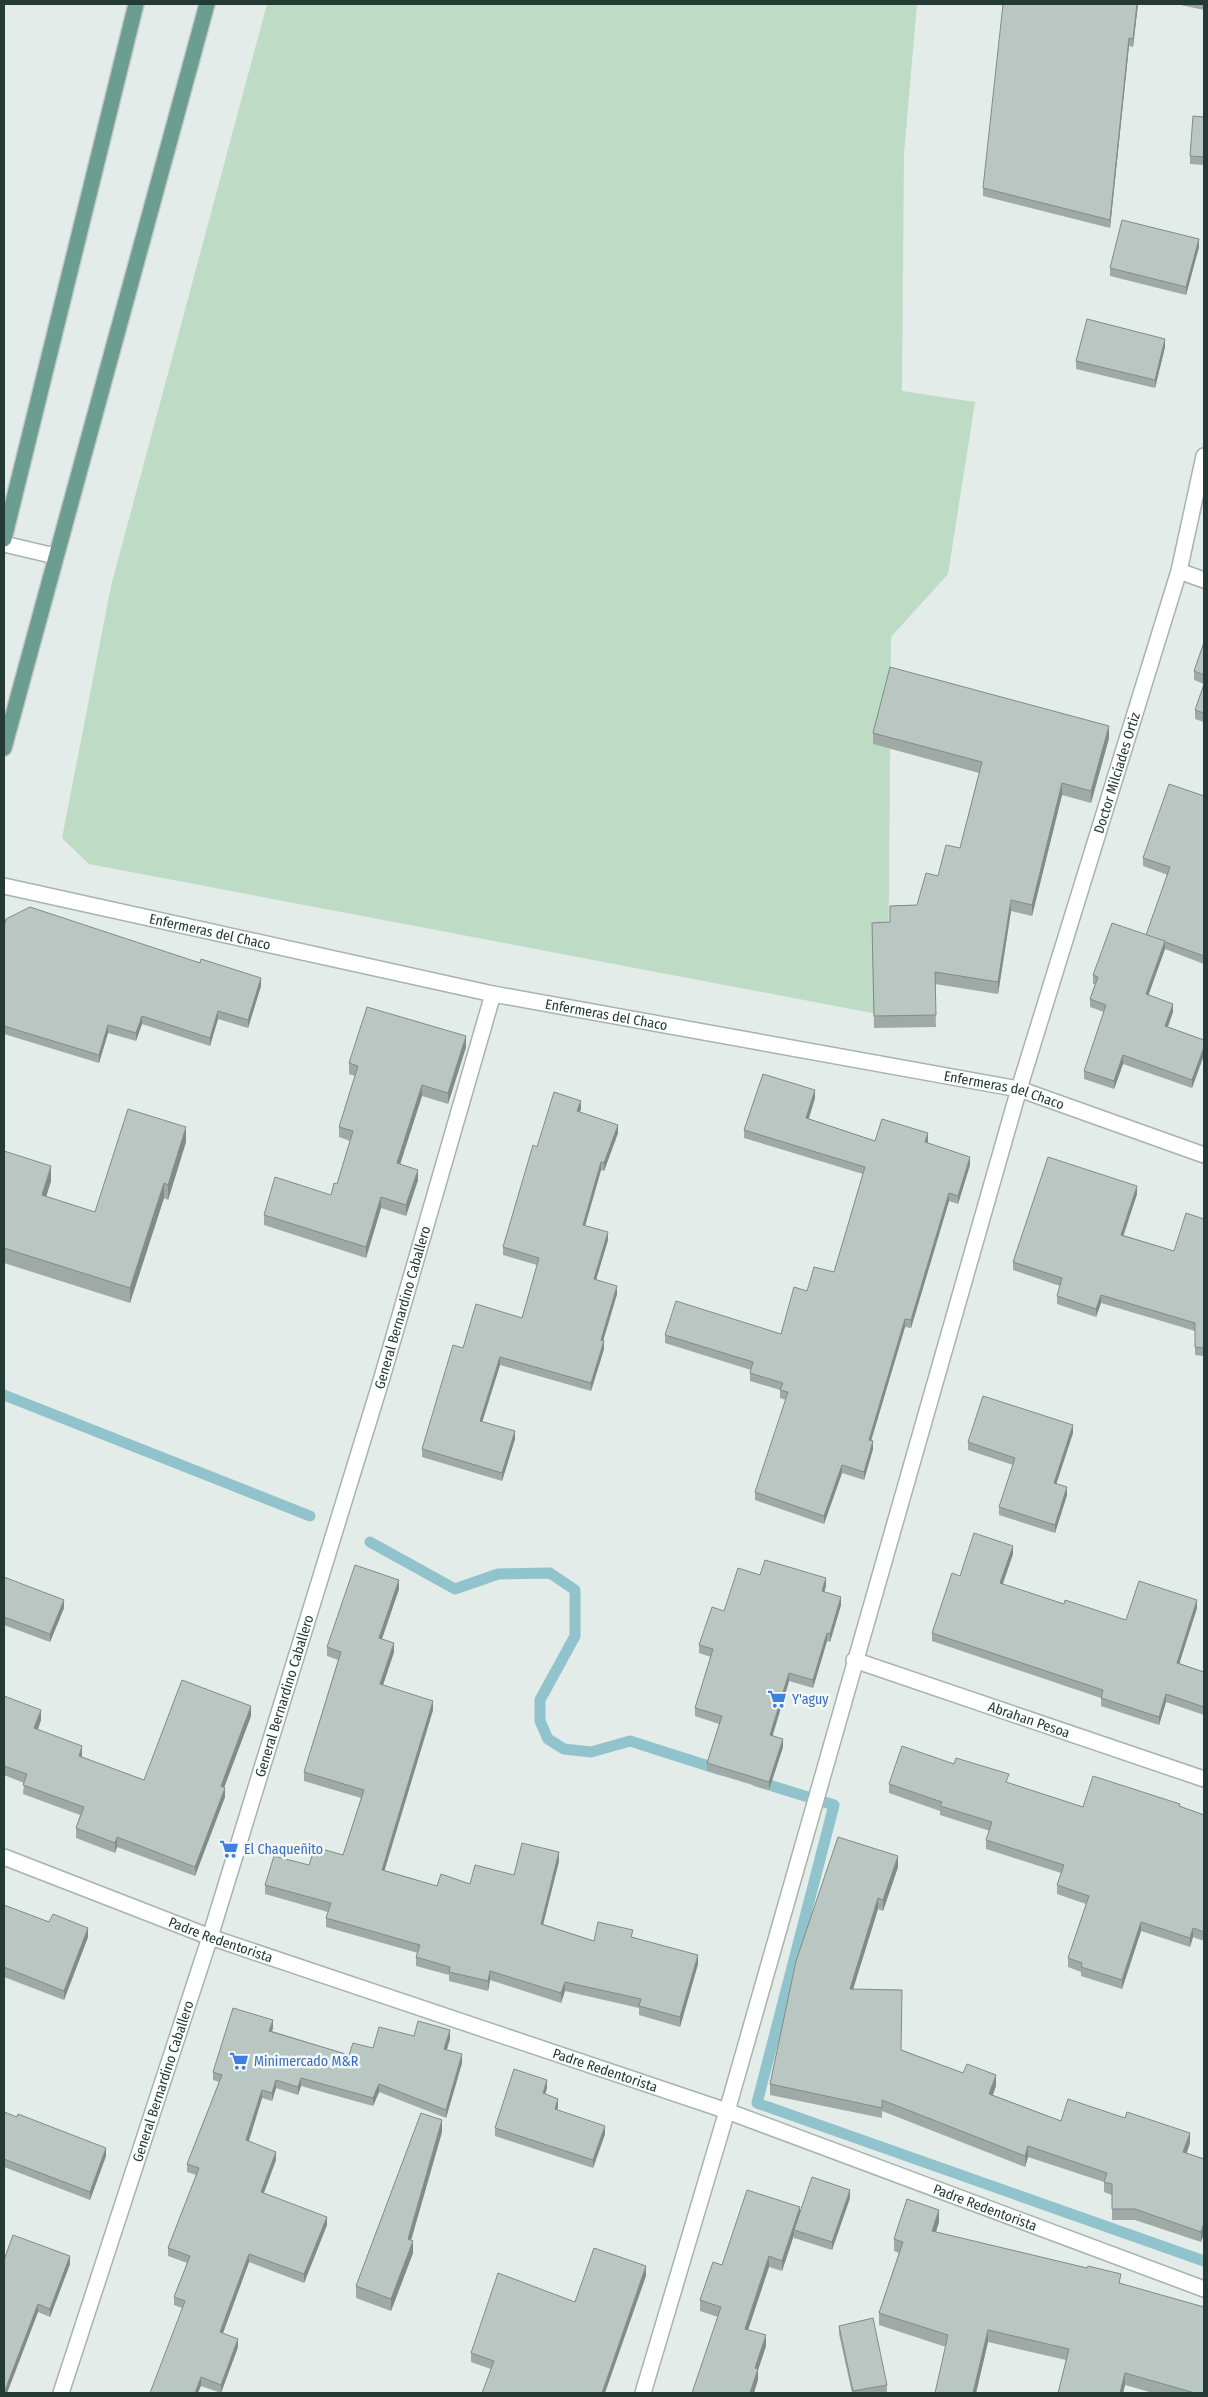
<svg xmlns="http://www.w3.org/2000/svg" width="1208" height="2397" font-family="'Fira Sans Condensed',sans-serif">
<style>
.green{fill:#bedbc5}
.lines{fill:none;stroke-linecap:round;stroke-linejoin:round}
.stream{stroke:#90c3cc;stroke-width:11}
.minor-casing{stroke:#a6b3af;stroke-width:18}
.major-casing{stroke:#c2c8c6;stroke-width:18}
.minor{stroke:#fff;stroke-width:15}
.major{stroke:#6b9d90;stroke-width:15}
.wall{fill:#9faaa6}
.shaded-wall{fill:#828b87}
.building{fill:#b9c6c1;stroke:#828b87}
.labels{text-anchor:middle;stroke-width:5;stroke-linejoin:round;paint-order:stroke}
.street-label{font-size:14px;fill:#243b35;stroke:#f3f8f6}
.shop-label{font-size:14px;fill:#366cbe;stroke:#f3f8f6;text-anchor:start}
</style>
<rect width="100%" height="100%" fill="#e3ece8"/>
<path class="green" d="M267,4h650l-13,149 -2,238 73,11 -27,172 -57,63 -3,379 -799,-152 -27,-26 49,-252z"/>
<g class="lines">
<g class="stream">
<path d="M4,1395l306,121"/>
<path d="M370,1542l85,47 43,-15 52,-1 25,17v46l-35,64v21l8,18 16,10 27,3 39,-11 91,29"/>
<path d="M756,1781l78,24 -77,298 447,158"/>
</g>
<g class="minor-casing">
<g id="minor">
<path d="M4,544l51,12"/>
<path d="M1179,571l25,9"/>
<path id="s1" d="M4,886l489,108 526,95 185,66"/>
<path id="s2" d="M854,1660l350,119"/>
<path id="s3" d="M4,1857l206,80 517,174 477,178"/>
<path id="s4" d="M61,2393l149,-456 171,-556 112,-387"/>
<path id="s5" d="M643,2393l84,-282 292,-1022 160,-518 25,-115"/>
</g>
</g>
<g class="major-casing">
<g id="major">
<path d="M4,539l132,-535"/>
<path d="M4,748l203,-744"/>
</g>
</g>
<use href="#minor" class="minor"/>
<use href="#major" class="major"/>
</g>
<g class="wall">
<path d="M1138,4l-5,43 -4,-1 -19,182 -127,-32v-8z"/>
<path d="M1176,4h28v6z"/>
<path d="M1204,117v48l-14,-1v-8z"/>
<path d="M1199,247l-13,48 -76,-19v-8z"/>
<path d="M1165,347l-10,41 -79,-19v-8z"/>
<path d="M1204,642v80l-9,-3v-9l9,-26 -10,-4v-9z"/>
<path d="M873,733l236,5 -18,65 -29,-8 -30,121 -21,-5 -13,83 -63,-10 1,43 -62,1 -2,-105 18,-1v-16l27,-1 43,-57 19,-75 -106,-29z"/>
<path d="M1204,796v168l-39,-15 -17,46 25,17 -5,15 36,13v15l-12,33 -69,-24 -9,25 -30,-10v-8l20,-59 -14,-5v-8l5,-15h-2v-9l53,-40 22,-60 -25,-9v-8z"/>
<path d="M4,926l257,60 -13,42 -30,-9 -8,27 -68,-22 -6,17 -28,-8 -9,30 -95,-29z"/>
<path d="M466,1047l-18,57 -26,-8 -22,68 18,16 -12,36 -25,-8 -15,50 -102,-33v-10l67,-20 6,-11 13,-43 -11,-4v-10l16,-51 -6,-2v-11z"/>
<path d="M815,1098l-6,21 66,22h53l-1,2 43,22 -12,39 -9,-3 -38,127 -6,-1 -34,113 2,9 -9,31 -22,-7 -18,51 -69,-24v-8l31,-92 -6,-2v-8l-30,-9v-8l1,-3 -86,-27v-8l116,-1 26,-43 27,-19 29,-98 -119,-36v-8z"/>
<path d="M581,1109l-2,3 39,21 -14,38 -3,-1 -16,56 23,14 -12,39 21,15 -14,47 1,8 -13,42 -91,-26 -18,57 33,17 -13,42 -80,-24v-8l41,-101 59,-30 15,-53 -34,-10v-8l34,-100z"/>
<path d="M186,1142l-18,58 -4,-2 -34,105 -126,-40v-112l47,30 -5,16 49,15z"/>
<path d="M1137,1194l-14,41 51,16 30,-32v137l-9,-1v-24l-94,-28 -5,14 -39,-13v-8l3,-10 -47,-16v-8z"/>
<path d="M1073,1433l-17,51 11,11 -12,38 -56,-18v-8l14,-42 -45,-15v-8z"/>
<path d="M1013,1554l-10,30 61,20 62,16 71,-12 -18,55 25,9v43l-38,-13 -7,23 -58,-19v-8l-169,-57v-8l28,-57z"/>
<path d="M760,1575l66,11 -2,6 17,13 -11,37 -3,-1 -14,47 -24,-7 -16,54 10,12 -14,43 -62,-19v-8l12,-39 -24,-8v-8l16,-51 -12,-4v-8z"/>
<path d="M4,1577l60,31 -14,34 -46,-17z"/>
<path d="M399,1589l-17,50 12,13 -11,33 50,25 -49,160 53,16 33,-2 44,-9 45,-14 -16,63 51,17 39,-4 65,27 -18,63 -41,-12v-7l-74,-17 -4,12 -71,-23 -2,11 -39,-10v-6l-33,-9v-9l2,-4 -92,-26v-9l2,-6 -63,-18v-9l44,-20 34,-10 18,-57 -57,-17v-9l34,-112 -11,-4v-9z"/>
<path d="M4,1696l37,24 -3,10 44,27 62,23 107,-64 -27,71 1,10 -30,79 -78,-29 -2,6 -39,-15v-10l4,-13 -57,-21 1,-11 -20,-8z"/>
<path d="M1009,1783l74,24 97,-1 24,9v126l-11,-4 -3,10 -49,-16 -19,58 -41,-13v-4l-13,-5v-9l18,-54 -29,-10v-9l4,-12 -75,-24v-9l4,-9 -50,-16v-4l-51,-18v-9z"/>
<path d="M898,1867l-15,44 -5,-2 -25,80 49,61 94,36 -3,9 68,26 129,22 -3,10 17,6v75v-1l-3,9 -66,-22h-23v-25l-8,-3v-10l-76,-25 -3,10 -143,-56v7l-112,-23v-11l26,-123z"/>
<path d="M4,1905l84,32 -24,63 -60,-23z"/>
<path d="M273,2028l-1,3 77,24 65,-19 36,3 -3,11 15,13 -16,55 -67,-26 -6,14 -72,-20 -3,9 -22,-7 -4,13 -10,-3 -13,43 27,19 -12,33 63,32 -23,58 -55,-21 -26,71 15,14 -17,46 -20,-7 -19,-78 -8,-3v-8l13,-34 -19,-7v-8l28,-73 -9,-3v-8l32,-82 -6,-2v-8z"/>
<path d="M547,2088l-2,6 13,13 -1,3 48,24 -12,34 -98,-32v-8z"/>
<path d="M4,2112l102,44 -16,44 -86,-33z"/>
<path d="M442,2132l-31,108 2,13 -22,58 -35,-13v-12z"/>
<path d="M850,2198l-18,52 -38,-12v-3l-12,36 -13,-4 -21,63 18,16 -8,24v10l-40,-63 -18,-6v-11l22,-35 78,-53z"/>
<path d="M939,2222l-3,10 185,51 83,110h-51l-28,-8 -2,8h-65l8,-33 -78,-18 -12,51h-41l11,-46 -67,-22v-12l20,-60 -5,-2v-12z"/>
<path d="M4,2260l66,4 -20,53 -12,-5 -31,81h-3z"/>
<path d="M646,2276l-155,93 -20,-7v-9l104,-51z"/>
<path d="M839,2326l48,59v8h-35l-13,-59z"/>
</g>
<g class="shaded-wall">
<path d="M1137,4h1l-5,43v-8z"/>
<path d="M1129,38v8l-19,182v-8z"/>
<path d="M1199,239v8l-13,48v-8z"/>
<path d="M1165,339v8l-10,41v-8z"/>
<path d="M1109,726v12l-18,65v-12z"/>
<path d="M1062,783v12l-30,121v-11z"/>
<path d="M1011,900v11l-13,83v-12z"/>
<path d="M1165,941v8l-19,53v-8z"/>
<path d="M261,978v8l-13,42v-8z"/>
<path d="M1173,1004v8l-8,22v-8z"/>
<path d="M218,1011v8l-8,27v-8z"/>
<path d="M142,1016v8l-6,17v-8z"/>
<path d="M108,1025v8l-9,30v-8z"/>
<path d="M466,1036v11l-18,57v-11z"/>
<path d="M1204,1047v8l-12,33v-8z"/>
<path d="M1123,1055v9l-9,25v-8z"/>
<path d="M422,1085v11l-25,78v-11z"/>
<path d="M815,1090v8l-9,28v-8z"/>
<path d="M581,1101v8l-4,10v-8z"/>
<path d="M618,1125v8l-14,38v-8z"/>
<path d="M186,1127v15l-18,58v-15z"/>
<path d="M928,1133v8l-3,9v-8z"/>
<path d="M970,1157v8l-12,39v-8z"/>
<path d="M601,1162v8l-18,63v-8z"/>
<path d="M51,1166v15l-9,29v-15z"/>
<path d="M418,1170v10l-12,36v-11z"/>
<path d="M164,1183v15l-34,105v-15z"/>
<path d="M1137,1186v8l-16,49v-8z"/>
<path d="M949,1193v8l-38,127v-8z"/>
<path d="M381,1197v11l-15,50v-11z"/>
<path d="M608,1232v8l-14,47v-8z"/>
<path d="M617,1286v8l-16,54v-8z"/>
<path d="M1101,1295v8l-5,14v-8z"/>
<path d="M905,1319v8l-36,121v-8z"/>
<path d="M604,1341v8l-13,42v-8z"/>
<path d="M500,1357v8l-20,64v-8z"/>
<path d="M1073,1425v8l-19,58v-8z"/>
<path d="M515,1431v8l-13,42v-8z"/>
<path d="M873,1441v8l-9,31v-8z"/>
<path d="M842,1465v8l-18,51v-8z"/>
<path d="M1067,1487v8l-12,38v-8z"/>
<path d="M1013,1546v8l-13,37v-8z"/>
<path d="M826,1578v8l-4,13v-8z"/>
<path d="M399,1580v9l-20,58v-9z"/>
<path d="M841,1597v8l-11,37v-8z"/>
<path d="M64,1600v8l-14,34v-8z"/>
<path d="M1197,1600v8l-20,63v-8z"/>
<path d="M827,1633v8l-14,47v-8z"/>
<path d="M394,1643v9l-14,42v-10z"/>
<path d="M789,1673v8l-19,62v-8z"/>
<path d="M1166,1694v8l-7,23v-8z"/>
<path d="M433,1701v9l-51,169v-9z"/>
<path d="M251,1706v10l-30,80v-10z"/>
<path d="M41,1710v10l-7,18v-10z"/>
<path d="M783,1739v8l-14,43v-8z"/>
<path d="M82,1746v10l-3,9v-9z"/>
<path d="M225,1788v9l-30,79v-9z"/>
<path d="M117,1837v10l-2,6v-10z"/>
<path d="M559,1852v9l-18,72v-9z"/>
<path d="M898,1856v11l-15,44v-11z"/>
<path d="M878,1898v11l-28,90v-10z"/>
<path d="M1141,1922v9l-19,58v-9z"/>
<path d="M88,1928v9l-24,63v-9z"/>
<path d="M1193,1928v9l-3,10v-9z"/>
<path d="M698,1955v9l-18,63v-10z"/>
<path d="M490,1971v9l-2,11v-10z"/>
<path d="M565,1982v9l-4,12v-10z"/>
<path d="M273,2020v8l-4,11v-8z"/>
<path d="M450,2030v9l-6,18v-8z"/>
<path d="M462,2054v9l-16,55v-8z"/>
<path d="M996,2075v11l-7,18v-10z"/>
<path d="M301,2078v8l-3,9v-8z"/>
<path d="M276,2080v8l-4,13v-8z"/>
<path d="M547,2080v8l-4,13v-8z"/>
<path d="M379,2084v8l-6,14v-8z"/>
<path d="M262,2090v8l-16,51v-9z"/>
<path d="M558,2099v8l-3,10v-8z"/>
<path d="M442,2120v12l-34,119v-12z"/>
<path d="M605,2126v8l-12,34v-8z"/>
<path d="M1190,2133v10l-7,19v-10z"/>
<path d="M1028,2146v11l-3,10v-11z"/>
<path d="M106,2148v8l-16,44v-8z"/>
<path d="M276,2152v8l-15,40v-8z"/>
<path d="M850,2190v8l-18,52v-8z"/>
<path d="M800,2207v11l-6,12v5l-12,36v-10z"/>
<path d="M939,2210v12l-7,21v-12z"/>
<path d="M327,2217v8l-23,58v-9z"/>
<path d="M1204,2223v10l-3,9v-10z"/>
<path d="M413,2241v12l-22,58v-12z"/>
<path d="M249,2254v8l-29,79v-9z"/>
<path d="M70,2256v8l-20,53v-8z"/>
<path d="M769,2256v11l-24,72v-10z"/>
<path d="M646,2266v10l-41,117h-3z"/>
<path d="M38,2304v8l-31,81h-3z"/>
<path d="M988,2330v12l-12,51h-3z"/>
<path d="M766,2335v11l-8,24v10l-4,13h-4l5,-25z"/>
<path d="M238,2339v8l-17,46v-8z"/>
<path d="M1125,2373v12l-2,8h-3z"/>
<path d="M201,2377v9l-3,7h-3z"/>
</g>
<g class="building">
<path d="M1003,4h134l-4,35 -4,-1 -19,182 -127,-32z"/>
<path d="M1193,116l11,1v40l-14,-1z"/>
<path d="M1122,220l77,19 -13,48 -76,-19z"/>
<path d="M1087,319l78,20 -10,41 -79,-19z"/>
<path d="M1204,642v33l-10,-4z"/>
<path d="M890,667l219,59 -18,65 -29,-8 -30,122 -21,-5 -13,82 -63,-10 1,43 -62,1 -2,-93 18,-1v-16l27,-1 9,-32 12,3 8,-31 14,3 22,-86 -109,-29z"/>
<path d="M1204,684v29l-9,-3z"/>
<path d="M1169,784l35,12v160l-58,-21 24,-68 -27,-9z"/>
<path d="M30,907l170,56 1,-4 60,19 -13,42 -30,-9 -8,27 -68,-22 -6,17 -28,-8 -9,30 -95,-29v-100l2,-7z"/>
<path d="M1112,923l53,18 -19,53 27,10 -8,22 39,14v7l-12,33 -69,-25 -9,26 -30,-10 22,-66 -16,-6 8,-22 -5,-2z"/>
<path d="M367,1007l99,29 -18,57 -26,-8 -25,78 21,7 -12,35 -25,-8 -15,50 -102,-32 11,-38 56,18 3,-12 3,1 16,-53 -14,-4 19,-61 -9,-3z"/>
<path d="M763,1074l52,16 -9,28 69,23 7,-22 46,14 -3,9 45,15 -12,39 -9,-3 -38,127 -6,-1 -36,121 4,1 -9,31 -22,-7 -18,51 -69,-24 33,-100 -8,-2 3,-7 -33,-10 3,-11 -88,-27 11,-34 105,33 13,-47 13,4 7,-24 20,5 31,-105 -121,-37z"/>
<path d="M554,1092l27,9 -4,10 41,14 -14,38 -3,-1 -18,63 25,7 -14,47 23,7 -16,54 3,1 -13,42 -91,-26 -20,64 35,10 -13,42 -80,-24 31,-104 10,3 13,-44 46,14 17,-60 -36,-11 30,-102 4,2z"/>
<path d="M128,1109l58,18 -18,58 -4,-2 -34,105 -126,-40v-97l47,15 -9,29 53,17z"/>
<path d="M1048,1157l89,29 -16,49 53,16 12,-38 18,6v129l-9,-1v-24l-94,-28 -5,14 -39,-13 5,-18 -49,-16z"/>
<path d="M983,1396l90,29 -19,58 13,4 -12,38 -56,-18 16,-49 -47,-16z"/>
<path d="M974,1533l39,13 -13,37 64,21 1,-4 61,20 13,-39 58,19 -20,63 27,9v35l-38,-13 -7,23 -58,-19 2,-8 -171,-57 20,-60 8,3z"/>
<path d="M765,1560l61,18 -4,13 19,6 -11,37 -3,-1 -14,47 -24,-7 -19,62 13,4 -14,43 -62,-19 15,-47 -27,-8 18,-59 -14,-4 13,-38 12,4 14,-43 22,7z"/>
<path d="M355,1565l44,15 -20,58 15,5 -14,41 53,17 -51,169 55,16 4,-12 29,10 5,-19 39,10 8,-32 37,9 -18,72 53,17 4,-19 35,8 -2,7 67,18 -18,62 -41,-11 2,-7 -76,-17 -4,11 -71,-22 -2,10 -39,-9 1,-5 -34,-10 4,-12 -94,-27 5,-15 -66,-18 9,-29 35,9 6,-18 28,8 21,-65 -60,-18 37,-120 -14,-5z"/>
<path d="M4,1577l60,23 -14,34 -46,-17z"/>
<path d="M182,1680l69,26 -30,80 4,2 -30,79 -78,-30 -2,6 -39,-15 8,-21 -61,-22 4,-11 -23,-8v-70l37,14 -7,18 48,18 -3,10 65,24z"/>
<path d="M902,1746l52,18 2,-6 53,16 -3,8 77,25 10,-31 87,28 -1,2 25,9v117l-11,-4 -3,10 -49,-16 -19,58 -41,-13 1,-4 -14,-5 21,-62 -32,-11 7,-20 -78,-25 6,-18 -52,-16 2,-4 -53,-18z"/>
<path d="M838,1837l60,19 -15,44 -5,-2 -28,91 52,1 -1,60 62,23 4,-9 29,11 -7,19 72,27 7,-22 57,19 2,-6 63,21 -7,19 21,7v64l-3,9 -66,-23h-23v-25l-8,-2 3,-9 -79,-27 -3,10 -143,-56v8l-112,-24 26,-123z"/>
<path d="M4,1905l45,17 4,-8 35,14 -24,63 -60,-24z"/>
<path d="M233,2008l40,12 -4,11 80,24 4,-12 20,5 6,-21 35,9 4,-15 32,9 -6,19 18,5 -16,56 -67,-26 -6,14 -72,-20 -3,9 -22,-7 -4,13 -10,-3 -16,50 30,12 -15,40 66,25 -23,57 -55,-20 -29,78 18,7 -17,46 -20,-8 -6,16h-45l35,-92 -11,-4 16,-41 -22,-8 31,-80 -12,-4 35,-89 -9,-3z"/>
<path d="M514,2069l33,11 -4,13 15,6 -3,10 50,17 -12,34 -98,-32z"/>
<path d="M4,2112l13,5 1,-3 88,34 -16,44 -86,-33z"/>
<path d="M421,2113l21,7 -34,119 5,2 -22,58 -35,-13z"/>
<path d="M812,2177l38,13 -18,52 -38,-12z"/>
<path d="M747,2190l53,17 -18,54 -13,-5 -24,73 21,6 -11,33 3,1 -8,24h-58l29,-86 -21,-7 13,-38 9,3z"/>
<path d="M907,2199l32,11 -7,21 155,37 1,-2 33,8 -2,9 85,24v86h-9l-70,-20 -5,20h-62l11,-44 -81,-19 -15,63h-38l13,-58 -69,-22 24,-71 -9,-3z"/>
<path d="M13,2235l57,21 -20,53 -12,-5 -34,89v-133z"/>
<path d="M594,2248l52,18 -44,127h-120l12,-32 -23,-8 27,-80 77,29z"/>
<path d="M873,2318l14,67 -34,6 -14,-65z"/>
</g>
<defs>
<g id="supermarket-bare" transform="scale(1.5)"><path d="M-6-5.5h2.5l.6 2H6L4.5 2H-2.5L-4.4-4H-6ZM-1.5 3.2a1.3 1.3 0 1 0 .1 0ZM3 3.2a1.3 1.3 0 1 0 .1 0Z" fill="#3f7fe0" stroke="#f3f8f6" stroke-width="2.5" paint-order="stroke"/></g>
</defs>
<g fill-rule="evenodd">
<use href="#supermarket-bare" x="777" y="1699"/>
<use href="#supermarket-bare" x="229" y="1849"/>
<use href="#supermarket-bare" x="239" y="2061"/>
</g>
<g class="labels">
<g class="street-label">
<text dy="5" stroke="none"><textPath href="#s5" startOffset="1688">Doctor Milcíades Ortiz</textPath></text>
<text dy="5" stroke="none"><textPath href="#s1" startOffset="211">Enfermeras del Chaco</textPath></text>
<text dy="5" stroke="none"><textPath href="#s1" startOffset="616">Enfermeras del Chaco</textPath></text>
<text dy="5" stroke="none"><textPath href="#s1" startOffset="1021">Enfermeras del Chaco</textPath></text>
<text dy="5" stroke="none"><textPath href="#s4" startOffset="1138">General Bernardino Caballero</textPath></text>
<text dy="5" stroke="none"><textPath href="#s4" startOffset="732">General Bernardino Caballero</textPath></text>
<text dy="5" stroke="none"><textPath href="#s2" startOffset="185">Abrahan Pesoa</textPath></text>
<text dy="5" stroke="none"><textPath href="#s3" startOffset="232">Padre Redentorista</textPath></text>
<text dy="5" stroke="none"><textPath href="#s3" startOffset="638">Padre Redentorista</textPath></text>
<text dy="5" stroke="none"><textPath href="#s4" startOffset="328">General Bernardino Caballero</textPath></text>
<text dy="5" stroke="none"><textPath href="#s3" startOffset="1042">Padre Redentorista</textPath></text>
</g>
<g class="shop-label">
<text x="792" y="1704">Y'aguy</text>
<text x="244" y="1854">El Chaqueñito</text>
<text x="254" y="2066">Minimercado M&amp;R</text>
</g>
</g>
<rect width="1208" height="2397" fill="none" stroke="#243b35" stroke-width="10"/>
</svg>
